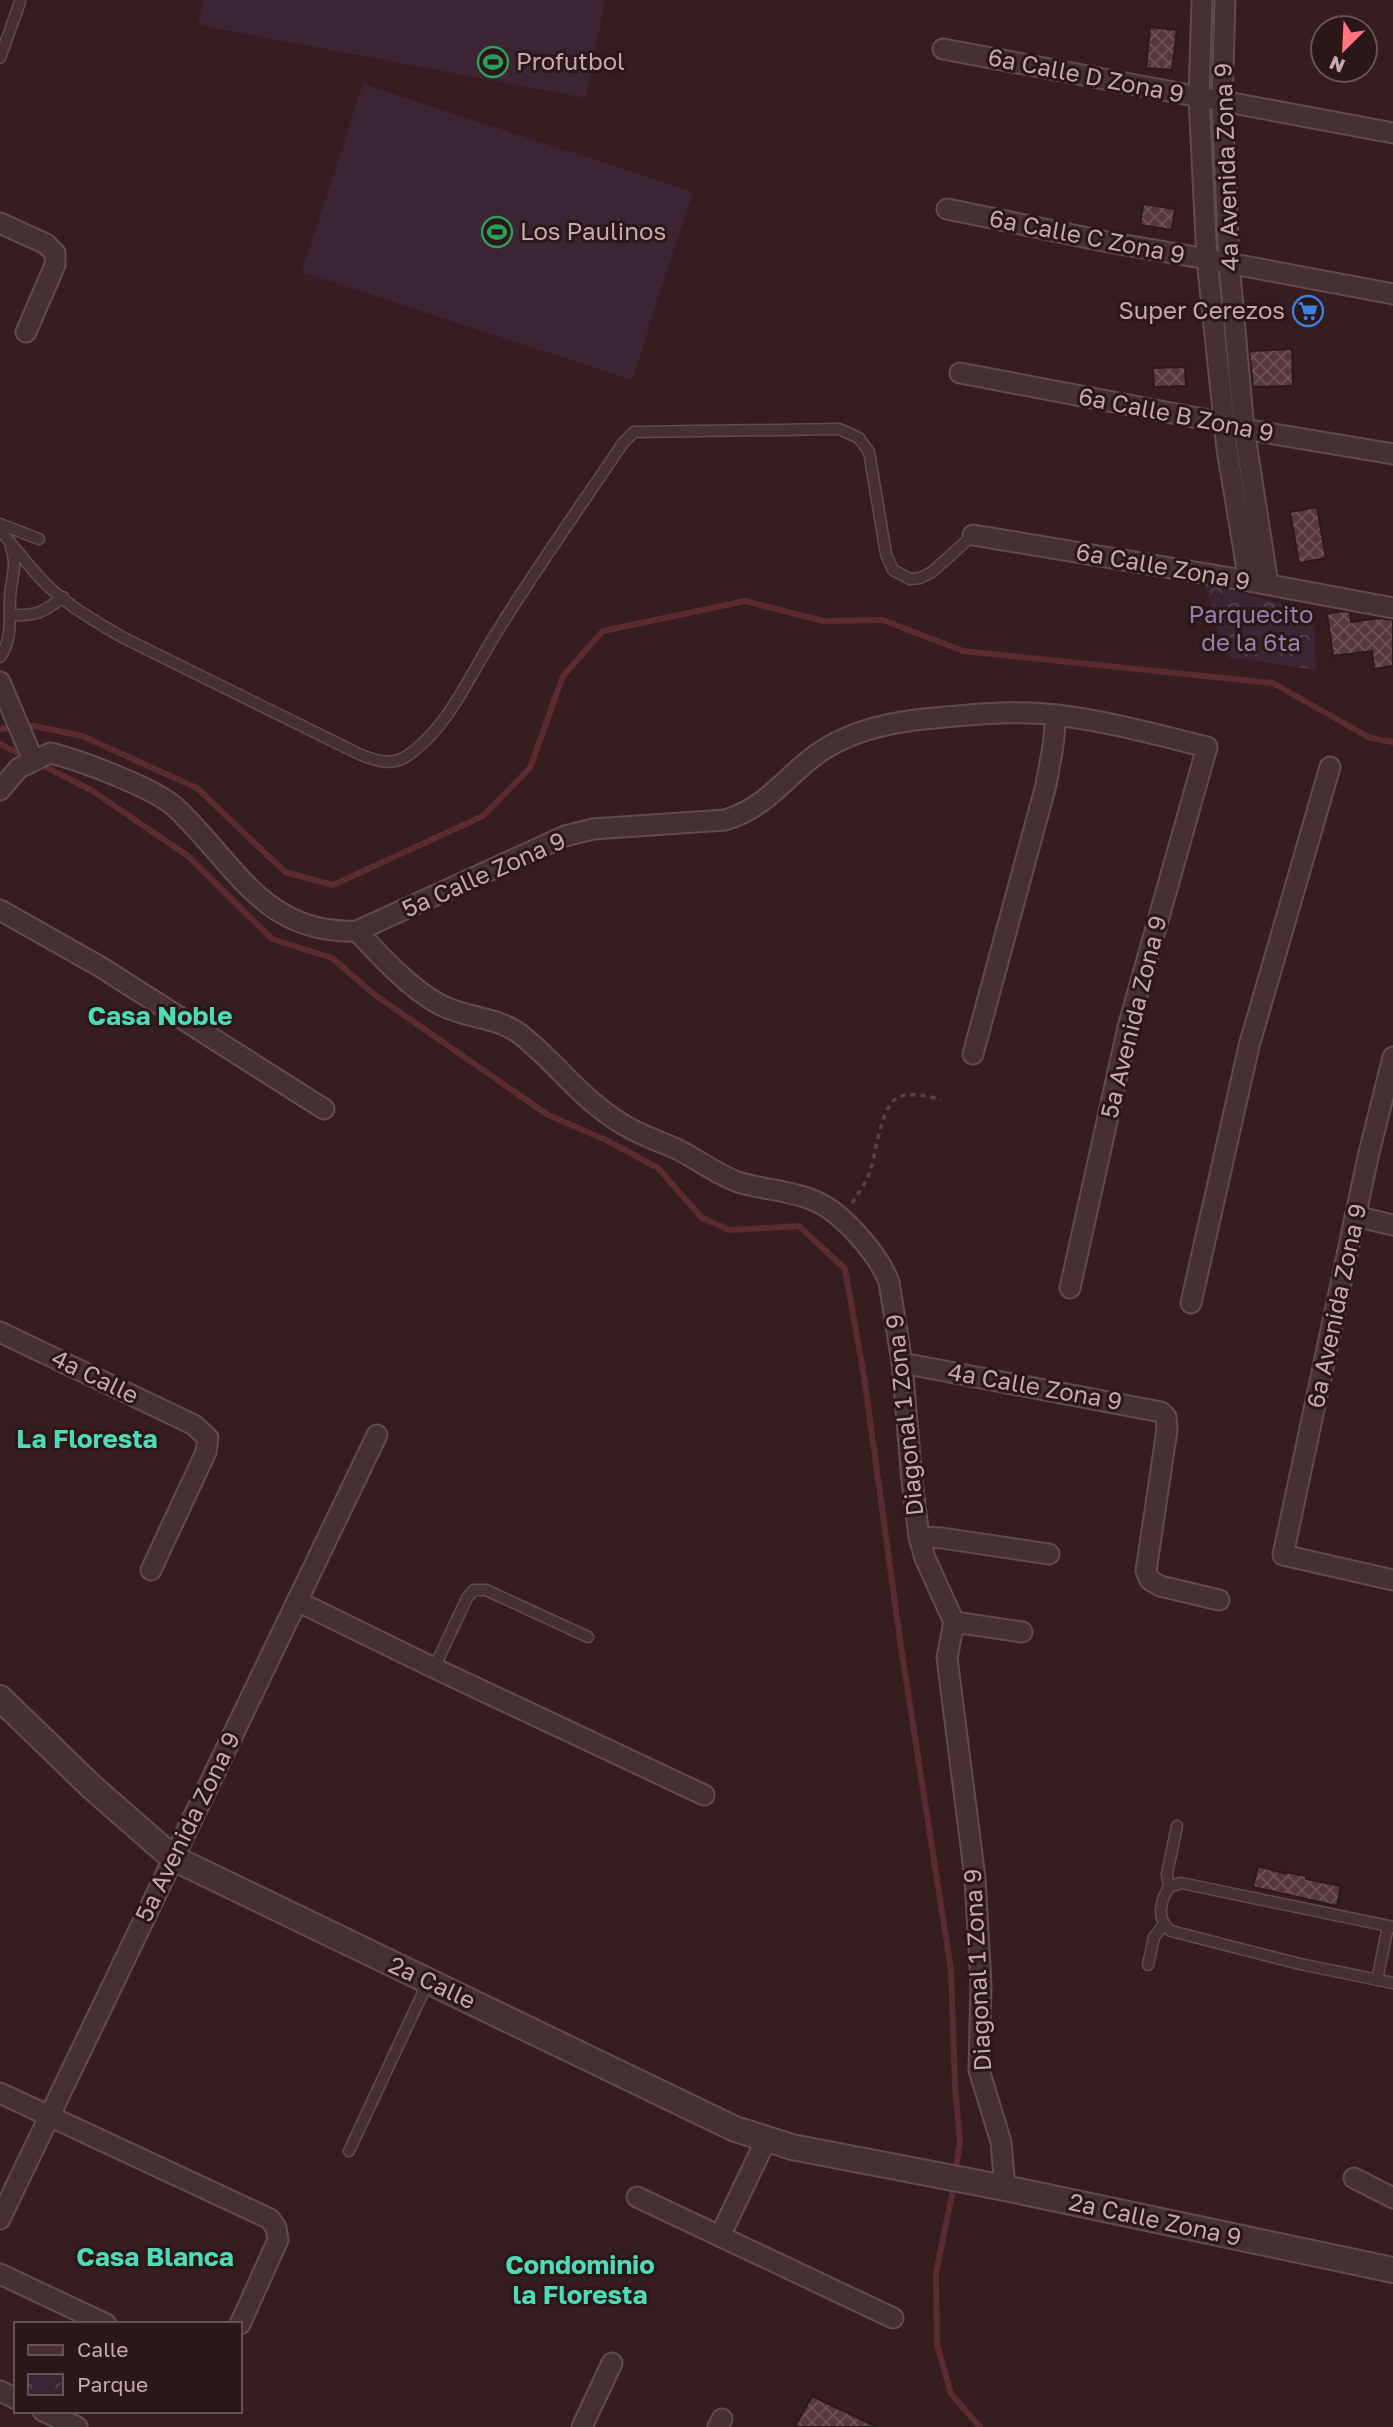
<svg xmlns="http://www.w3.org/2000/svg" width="1393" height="2427" font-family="'Golos Text',sans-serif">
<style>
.park{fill:url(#park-crowns)}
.garden{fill:#3d2435}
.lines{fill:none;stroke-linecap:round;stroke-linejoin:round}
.stream{stroke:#5a2b30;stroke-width:6}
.building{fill:url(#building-cross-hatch);stroke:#2d181a;stroke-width:2}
.service-casing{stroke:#624b4d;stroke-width:13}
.minor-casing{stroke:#624b4d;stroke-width:23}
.tertiary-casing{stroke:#624b4d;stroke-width:28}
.path{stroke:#59404e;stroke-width:3.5;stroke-dasharray:5 5;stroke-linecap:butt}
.service{stroke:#473032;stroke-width:10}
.minor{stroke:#473032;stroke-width:19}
.tertiary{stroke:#473032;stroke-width:24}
.labels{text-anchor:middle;stroke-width:6;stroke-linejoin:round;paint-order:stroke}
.poi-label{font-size:24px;fill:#c5a9ab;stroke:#2b1618;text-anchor:start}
.street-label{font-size:24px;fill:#c5a9ab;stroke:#2b1618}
.park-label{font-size:24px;fill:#9780ab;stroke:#2b1618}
.neighbourhood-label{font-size:26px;font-weight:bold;fill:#4ddcb7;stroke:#2b1618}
</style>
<defs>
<pattern id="park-crowns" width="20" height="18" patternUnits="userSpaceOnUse" patternTransform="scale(1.75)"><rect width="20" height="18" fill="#3d2435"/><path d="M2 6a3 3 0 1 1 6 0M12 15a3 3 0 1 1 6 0" fill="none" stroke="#584150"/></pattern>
<pattern id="building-cross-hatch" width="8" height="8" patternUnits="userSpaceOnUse" patternTransform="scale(1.75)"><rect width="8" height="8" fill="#58383c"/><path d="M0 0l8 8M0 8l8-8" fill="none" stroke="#6e5256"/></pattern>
</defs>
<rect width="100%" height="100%" fill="#361d20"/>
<path class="park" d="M1204,584c37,7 72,20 109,27l3,59 -89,-13z"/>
<g class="garden">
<path d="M203,0h402l-19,98 -388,-73z"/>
<path d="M363,84l330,108 -61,188 -331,-108z"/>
</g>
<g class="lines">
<g class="stream">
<path d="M0,729l34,-3 48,10 115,52 88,84 48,13 150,-69 47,-48 33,-92 40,-45 142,-30 78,20 60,-1 80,31 310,32 97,55 23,4"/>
<path d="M0,744l26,13"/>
<path d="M38,763l53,27 97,66 84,83 60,19 43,37 173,120 60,26 50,27 44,50 28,12 69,-4 46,43 19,107 37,271 50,323 4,116 5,56 -5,32"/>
<path d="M954,2185l-18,88 1,71 14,50 29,33"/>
</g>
</g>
<g class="building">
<path d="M1150,27l27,3 -5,40 -26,-2z"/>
<path d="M1143,204l32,5 -3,21 -32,-5z"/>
<path d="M1292,349l1,37 -40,1 -4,-36z"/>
<path d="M1185,367l1,19 -32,1 -1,-19z"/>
<path d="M1317,507l9,51 -27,5 -9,-51z"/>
<path d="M1343,611l7,1 1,10 28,-4 14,2v46l-19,3 -2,-18 -39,5 -6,-42z"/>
<path d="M1258,1866l28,8v-2l20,4v3l35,7 -4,20 -84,-19z"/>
<path d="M812,2396l65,31h-82z"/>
</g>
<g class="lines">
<g class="service-casing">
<g id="service">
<path d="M0,58l20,-56"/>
<path d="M0,524l39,15"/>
<path d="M0,530c15,18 29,37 46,54 22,22 50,38 76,53l239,118c16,6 31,11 46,1 41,-28 62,-79 88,-121 40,-65 85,-128 128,-192l11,-11 205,-3 20,9 10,14 17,102 7,16 17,9 10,-1 12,-6 41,-37"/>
<path d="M11,615c25,1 32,-2 52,-18"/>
<path d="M0,657c13,-18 9,-39 10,-60 1,-19 8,-30 1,-50"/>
<path d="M434,1668l33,-70 7,-8h12l102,47"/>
<path d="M1177,1826l-10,48 2,13c-9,15 -13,33 2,44l129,33 93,19"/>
<path d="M1169,1887l12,-4 212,44"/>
<path d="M1148,1965l6,-28 9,-11"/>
<path d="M1377,1980l11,-54"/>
<path d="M349,2151l79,-169"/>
</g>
</g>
<g class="minor-casing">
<g id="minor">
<path d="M1202,0l-3,97 8,162 20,190 22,132"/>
<path d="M1225,0l-3,102 7,161 15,166 24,155"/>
<path d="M943,49l450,84"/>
<path d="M947,209l161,33 99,17 186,35"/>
<path d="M0,223l46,21 9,9v12l-29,67"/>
<path d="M960,373l264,50 20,6 149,25"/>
<path d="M973,535l276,46 144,27"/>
<path d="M0,682l33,78"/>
<path d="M0,790l19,-22 31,-15c27,6 107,36 126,55 59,55 87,127 181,123l208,-95 28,-7 132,-9c50,-15 67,-56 112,-78 34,-17 70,-22 108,-25 37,-3 74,-7 112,-2 50,6 101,20 150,32l-79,280 -58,261"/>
<path d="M0,910l99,56 225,143"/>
<path d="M357,931c24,26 57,62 88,76 24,11 54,11 75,27 37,29 61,66 104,91 16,10 35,16 53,24 20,10 39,25 61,33 25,8 53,8 77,19 27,11 64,54 74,81l13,81 10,118 7,56 6,21 29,64 -7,36 28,220 6,106 -2,86 22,72 4,46"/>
<path d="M973,1054l73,-269 7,-39 3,-31"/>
<path d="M1393,1057l-25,100 -85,398 110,25"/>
<path d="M1355,1216l38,9"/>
<path d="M1191,1303l58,-257 81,-279"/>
<path d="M0,1332l194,93 14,13 -2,14 -55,118"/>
<path d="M902,1363l259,49 5,5 1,13 -21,141 4,9 10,6 59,14"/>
<path d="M919,1537l23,1 107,16"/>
<path d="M297,1601l137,67 270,127"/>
<path d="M954,1622l68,10"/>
<path d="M0,2093l270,126 6,9 2,12 -38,84"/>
<path d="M1354,2178l39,20"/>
<path d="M637,2197l256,121"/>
<path d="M0,2219l377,-784"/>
<path d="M720,2236l46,-96"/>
<path d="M0,2274l106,50"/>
<path d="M0,2391l16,8"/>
<path d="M43,2411l34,16"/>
<path d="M582,2427l30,-64"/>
<path d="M718,2427l4,-8"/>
</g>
</g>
<g class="tertiary-casing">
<path id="tertiary" d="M0,1698l93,90 80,70 562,271 57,18 213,41 388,82"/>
</g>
<path class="path" d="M852,1203c6,-9 13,-19 17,-29 7,-18 11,-66 28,-76 12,-7 31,-1 44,1"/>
<use href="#service" class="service"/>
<use href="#minor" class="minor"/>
<use href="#tertiary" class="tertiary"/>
</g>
<defs>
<g id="stadium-ring" transform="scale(1.575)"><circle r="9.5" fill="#2b1618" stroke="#2e9e5b" stroke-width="1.5"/><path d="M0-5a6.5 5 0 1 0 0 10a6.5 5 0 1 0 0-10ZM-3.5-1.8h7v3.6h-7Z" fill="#2e9e5b"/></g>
<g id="supermarket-ring" transform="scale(1.575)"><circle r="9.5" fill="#2b1618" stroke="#3f7fe0" stroke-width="1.5"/><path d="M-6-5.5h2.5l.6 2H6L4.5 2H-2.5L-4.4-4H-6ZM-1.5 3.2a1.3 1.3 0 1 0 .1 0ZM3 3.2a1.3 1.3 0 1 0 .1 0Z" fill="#3f7fe0"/></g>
</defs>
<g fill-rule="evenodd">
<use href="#stadium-ring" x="493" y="62"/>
<use href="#stadium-ring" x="497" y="232"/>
<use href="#supermarket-ring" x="1308" y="311"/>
</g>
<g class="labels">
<g class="poi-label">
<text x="516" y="70">Profutbol</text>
<text x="520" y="240">Los Paulinos</text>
<text x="1285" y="319" text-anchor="end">Super Cerezos</text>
</g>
<g class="street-label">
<text transform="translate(1086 76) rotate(11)" y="8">6a Calle D Zona 9</text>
<text transform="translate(1227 167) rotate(-92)" y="8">4a Avenida Zona 9</text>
<text transform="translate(1087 237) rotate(11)" y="8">6a Calle C Zona 9</text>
<text transform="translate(1176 415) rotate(11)" y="8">6a Calle B Zona 9</text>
<text transform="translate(1163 567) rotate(10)" y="8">6a Calle Zona 9</text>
<text transform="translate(484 875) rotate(-24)" y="8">5a Calle Zona 9</text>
<text transform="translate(1134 1017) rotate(-76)" y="8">5a Avenida Zona 9</text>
<text transform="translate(1337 1306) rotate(-78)" y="8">6a Avenida Zona 9</text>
<text transform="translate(95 1377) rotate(26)" y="8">4a Calle</text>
<text transform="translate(1035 1387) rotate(10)" y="8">4a Calle Zona 9</text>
<text transform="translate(905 1415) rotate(-96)" y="8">Diagonal 1 Zona 9</text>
<text transform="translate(188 1827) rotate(-64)" y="8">5a Avenida Zona 9</text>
<text transform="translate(978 1970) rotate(-93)" y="8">Diagonal 1 Zona 9</text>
<text transform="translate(432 1983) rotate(25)" y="8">2a Calle</text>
<text transform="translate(1155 2220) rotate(12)" y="8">2a Calle Zona 9</text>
</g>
<g class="park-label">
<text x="1251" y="623">Parquecito<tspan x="1251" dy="28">de la 6ta</tspan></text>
</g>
<g class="neighbourhood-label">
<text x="160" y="1025">Casa Noble</text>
<text x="87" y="1448">La Floresta</text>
<text x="155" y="2266">Casa Blanca</text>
<text x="580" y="2274">Condominio<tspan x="580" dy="30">la Floresta</tspan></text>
</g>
</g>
<rect x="14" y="2322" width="228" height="91" fill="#2b1618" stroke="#695153" stroke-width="2"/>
<rect x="28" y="2345" width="35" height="10" fill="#473032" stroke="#695153" stroke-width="2"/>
<text x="77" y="2357" font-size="21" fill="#c5a9ab">Calle</text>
<rect x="28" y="2374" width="35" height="21" fill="url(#park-crowns)" stroke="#695153" stroke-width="2"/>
<text x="77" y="2392" font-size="21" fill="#c5a9ab">Parque</text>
<g transform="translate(1344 49) rotate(204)"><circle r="33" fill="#2b1618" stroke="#695153" stroke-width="2"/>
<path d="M0-5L12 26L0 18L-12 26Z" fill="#ff747e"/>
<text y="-10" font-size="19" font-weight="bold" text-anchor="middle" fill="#c5a9ab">N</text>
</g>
</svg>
